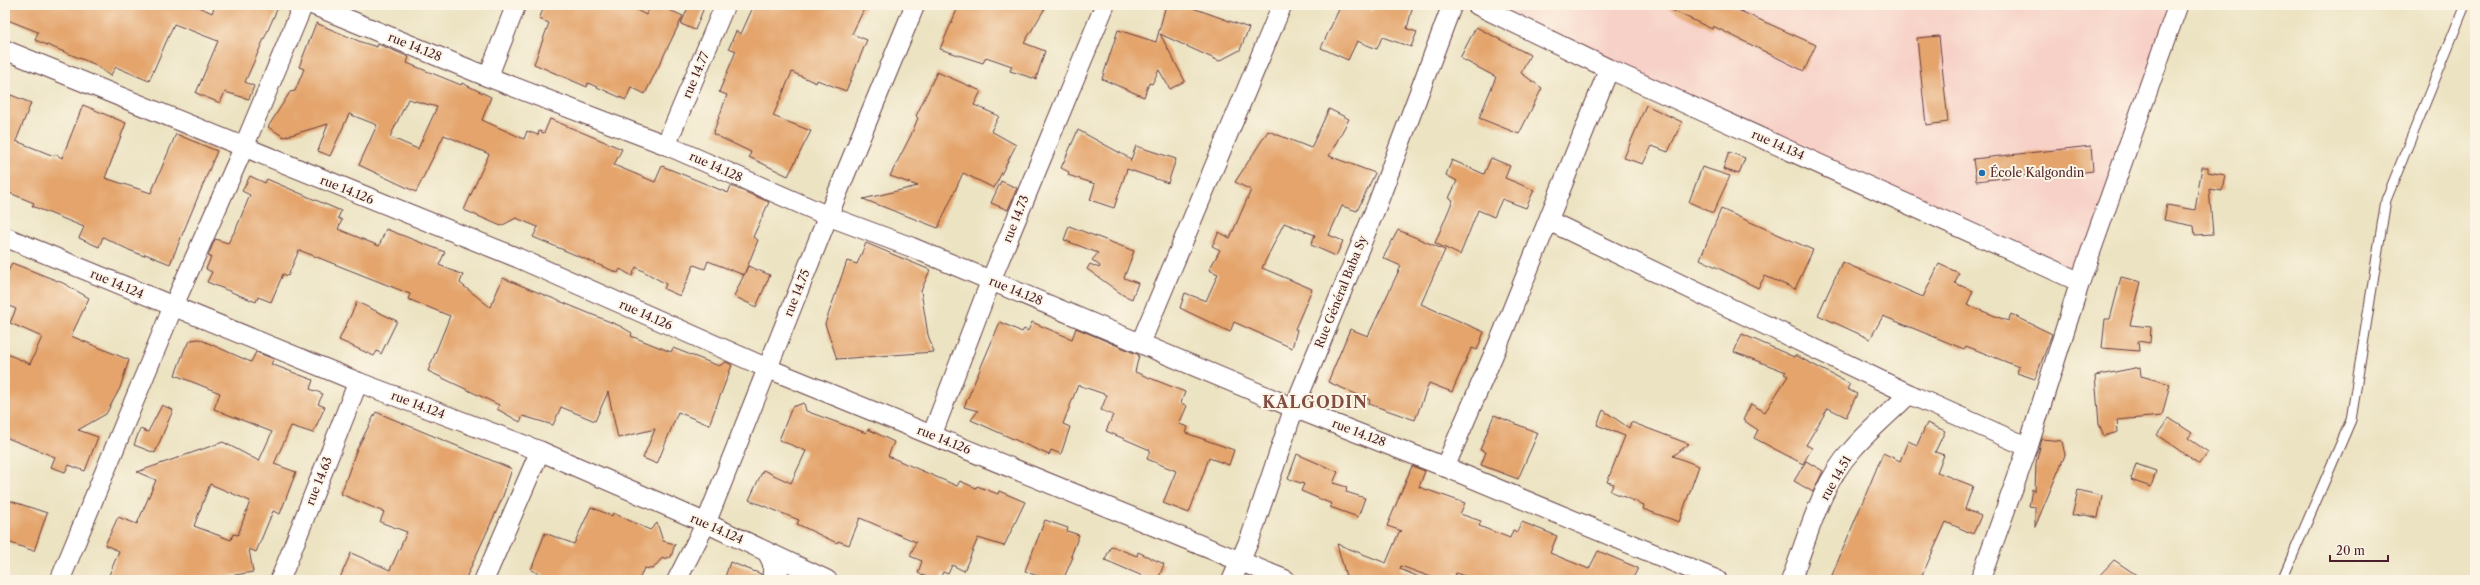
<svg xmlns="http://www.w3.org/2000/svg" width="2480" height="585" font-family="'Libre Caslon Text',serif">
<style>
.built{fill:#f7d1c7}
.building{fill:#e4a46c;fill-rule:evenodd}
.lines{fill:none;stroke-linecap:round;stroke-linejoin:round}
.service-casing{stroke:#623c42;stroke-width:11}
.minor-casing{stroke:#623c42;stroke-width:21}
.service{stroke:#fff;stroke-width:9}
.minor{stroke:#fff;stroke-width:19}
.poi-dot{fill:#1f6fb2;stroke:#fcf5e5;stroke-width:1.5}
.labels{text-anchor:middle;stroke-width:4;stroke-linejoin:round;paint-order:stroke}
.street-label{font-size:12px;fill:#4a1f2b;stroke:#fcf5e5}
.poi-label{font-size:12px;fill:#4a1f2b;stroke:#fcf5e5;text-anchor:start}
.district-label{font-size:16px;font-weight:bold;letter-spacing:1px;fill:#804e42;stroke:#fcf5e5}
</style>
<rect width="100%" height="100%" fill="#fcf5e5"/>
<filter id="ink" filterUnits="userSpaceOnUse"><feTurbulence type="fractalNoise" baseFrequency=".025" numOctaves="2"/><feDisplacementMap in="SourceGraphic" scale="8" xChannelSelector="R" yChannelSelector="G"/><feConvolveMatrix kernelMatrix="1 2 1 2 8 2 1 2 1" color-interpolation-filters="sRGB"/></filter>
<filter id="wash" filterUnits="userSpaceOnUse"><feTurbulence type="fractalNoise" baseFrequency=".012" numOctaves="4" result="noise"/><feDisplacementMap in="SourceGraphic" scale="16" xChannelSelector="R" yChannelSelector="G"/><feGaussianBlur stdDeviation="0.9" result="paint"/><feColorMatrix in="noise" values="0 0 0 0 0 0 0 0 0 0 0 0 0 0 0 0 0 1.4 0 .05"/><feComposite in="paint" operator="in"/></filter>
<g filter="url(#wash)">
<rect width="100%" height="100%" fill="#ece3c2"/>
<path class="built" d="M1479,5h696l-95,273z"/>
<g id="blocks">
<g class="building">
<path d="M5,5h190l17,8 3,-8h64l-34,77 9,4 -5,13 -24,-7 -5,11 -24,-10 22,-52 -44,-17 -25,57 -33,-14 -6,9 -16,-12 -59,-24 3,-8 -33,-13z"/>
<path d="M545,5h82l19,10 5,-10h7l25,11 -38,78 -14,-7 -5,13 -38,-17 -1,4 -53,-23 15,-41 -10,-4z"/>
<path d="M689,5h16l-10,25 -14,-6z"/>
<path d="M754,5h112l-14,29 15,6 -21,51 -29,-11 -1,3 -24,-11 -19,44 38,15 -23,45 -39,-19 2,-5 -38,-18 14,-39 -8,-3 17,-41 -7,-3 7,-17 5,3z"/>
<path d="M959,5h88l-23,38 21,8 -9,28 -26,-8 2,-5 -26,-9 -3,6 -43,-14z"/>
<path d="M1166,5h28l-1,3 56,20 -9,22 -21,11 -59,-27 25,47 -15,8 -11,-19 -7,14 -3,-1 -5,14 -42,-18 16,-49 38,12z"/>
<path d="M1341,5h18l13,6 2,-6h39l-6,24 10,3 -6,15 -29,-10 -5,12 -20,-8 -9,19 -27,-12z"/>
<path d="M1661,5h66l89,40 -12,26 -91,-45 -1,3z"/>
<path d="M316,23l45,19 16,5 1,-3 31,13 -2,6 54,22 1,-2 29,14 -9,23 42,19 3,-8 11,4 1,-4 5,2 6,-14 72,30 -8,16 41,17 7,-16 66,27 3,-7 38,16 -16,35 5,3 -14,35 -36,-14 -3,8 -11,-4 -14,31 -16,-7 2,-5 -30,-17 -4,9 -12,-7 -2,4 -85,-36 5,-10 -22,-9 -15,8 -37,-16 25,-56 -45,-19 -28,57 -57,-27 18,-40 -28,-11 -19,42 -12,-5 10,-27 -44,13 -16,-10 22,-35 5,-1 9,-22 -5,-2zM408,99l29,8 -19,42 -28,-12z"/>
<path d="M1476,27l54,28 -9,18 21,15 -23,46 -40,-16 17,-41 -36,-19z"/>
<path d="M1939,36l9,86 -22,3 -9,-87z"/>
<path d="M937,72l44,19 -7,14 25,11 -8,15 25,14 -22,43 -31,-15 -25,55 -75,-29 55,-13 -28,-10 21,-41 7,-17 -2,-2z"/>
<path d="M11,95l20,8 -15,38 38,15 1,-2 7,4 21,-53 43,18 -21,55 46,15 25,-59 41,17 -47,113 -25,-10 -1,2 -15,-6 -26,-13 -4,10 -20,-9 5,-11 -52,-21 2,-3 -29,-12v-82z"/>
<path d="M1646,105l36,17 -14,30 -16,-6 -9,18 -19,-6z"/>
<path d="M1329,109l20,10 -20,37 46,17 -18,38 -15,-5 -13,29 14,6 -7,15 -25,-11 4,-10 -31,-12 -22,45 50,21 -17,40 2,1 -5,18 -58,-26 -4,10 -50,-24 5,-15 21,8 12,-27 -9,-4 11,-20 -8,-4 7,-14 11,6 21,-48 -16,-8 33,-51 43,17z"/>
<path d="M1078,130l53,29 -1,3 6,-16 40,13 -8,24 -41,-14 -13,39 -24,-8 5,-16 -27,-9 1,-3 -8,-4z"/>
<path d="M2091,146l2,25 -24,3 -1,-3 -92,10 -3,-22z"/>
<path d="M1729,152l16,6 -6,16 -16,-5z"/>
<path d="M1491,158l19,8 -5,12 29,12 -8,18 -24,-9 -8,18 -16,-7 -18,45 -25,-12 18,-43 -4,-2 8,-17 -11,-6 6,-15 32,14z"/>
<path d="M1702,167l28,9 -17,37 -24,-11z"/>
<path d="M2202,167h6v5l17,3 -3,16 -13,-2 4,45 -18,1 -1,-9 -30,-6 3,-15 28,5z"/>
<path d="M250,176l15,7 2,-4 74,32 -3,7 4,2 -4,9 41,17 7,-17 59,23 -6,13 24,10 -3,8 30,24 13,-29 117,48 12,7 -1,3 40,16 2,-4 46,18 7,-4 6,3 -23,60 -31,-13 -21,52 -14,-6 12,-29 -37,9 -10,-46 -13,29 -34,-14 -8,18 -30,-9 -3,6 -23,-13 2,-4 -71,-34 22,-55 -42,-17 2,-5 -111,-44 -11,26 -5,-2 -12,28 -13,-5 -2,5 -49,-20 5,-10 -6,-3 5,-12 -3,-1 7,-17 13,4 8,-14 14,-34 -8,-4z"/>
<path d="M1001,181l16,7 -9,22 -17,-7z"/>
<path d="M1721,209l92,41 -18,39 -30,-13 -7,12 -58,-29z"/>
<path d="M1069,226l65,25 -10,27 14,5 -6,16 -9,-4 -36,-26 3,-5 9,4 1,-2 -8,-6 6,-7 -34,-13z"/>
<path d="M1398,230l47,20 -24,54 63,28 -7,18 -5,-2 -3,5 -17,39 -23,-9 -14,37 -46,-16 1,-4 -42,-18 22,-53 18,7 33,-70 -18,-8z"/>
<path d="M866,243l64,27 -9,21 7,44 6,17 -97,7 -12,-35 22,-63 10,3z"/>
<path d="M1842,262l81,35 16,-33 20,9 -4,10 18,8 -6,14 41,16 3,-7 41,20 -17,45 -18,-6 2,-6 -53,-21 -2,3 -81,-33 -13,23 -52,-24z"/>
<path d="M12,263l51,20 26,15 -18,38 58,24 -9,28 -14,26 -28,16 20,7 -13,34 -16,-6 -4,7 -14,-5 4,-10 -50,-20v-84l25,11 12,-27 -32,-14 6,-14 -11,-5v-26z"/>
<path d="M748,266l22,9 -14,32 -22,-11z"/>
<path d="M2121,277l20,5 -11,43 21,2 -1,16 -12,-2 1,10 -37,-3 3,-29h5z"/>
<path d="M357,302l40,19 -16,33 -4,-3 -3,5 -35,-16z"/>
<path d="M1000,322l22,10 2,-3 4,2 4,-9 40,17 4,-11 63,27 -4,17 50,20 -4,11 6,3 -8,18 9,3 -2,6 48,17 -5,15 -20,-7 -20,55 -26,-10 13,-32 -29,-12 3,-9 -44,-19 7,-16 -12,-5 6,-15 -29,-10 -15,39 7,3 -9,27 -10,-4 -2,5 -78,-35 7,-9 -14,-4z"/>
<path d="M1742,334l52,23 1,-2 55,29 -3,5 10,5 -11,23 -18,-9 -22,37 6,3 -9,16 -49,-26 4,-8 -15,-10 8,-16 14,8 23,-36 -4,-2 2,-2 -52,-20z"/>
<path d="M199,339l52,23 5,-10 18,7 -3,5 42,16 -3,9 13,5 -5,10 7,3 -12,26 -22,-7 -17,38 22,8 -16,42 -7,-3 -17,41 -7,-3 4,23 -47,8h-99l12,-29 -14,-6 13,-28 19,7 19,-44 -19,-8 86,-30 36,19 13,-29 -58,-23 6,-16 -45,-18 10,-27 6,-8zM210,484l40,17 -12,34 -5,-1 -2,6 -37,-14z"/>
<path d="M2140,367l1,9 29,8 -8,32 -45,4 1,12 -14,4 -5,-12 -4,-48z"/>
<path d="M804,403l2,8 60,22 2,-4 26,13 -6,14 69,30 3,-5 16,7 1,-2 21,8 1,-3 26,11 -21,44 -26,-8 -14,33 -12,-6 -4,9 -5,-2 -4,8h-7l-14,-7 4,-12 -12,-5 6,-14 -56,-24 -11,27 -11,-4 -1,2 -40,-19 2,-4 -50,-20 14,-30 28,13 15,-32 -27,-11 13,-33z"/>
<path d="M162,405l11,5 -18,43 -21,-8 6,-16 8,3z"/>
<path d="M1603,410l26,18 2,-6 58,22 -16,12 26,10 -20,56 -36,-13 1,-4 -34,-14 4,-7 -7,-2 18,-46 -28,-11z"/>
<path d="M376,412l136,57 -10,30 -37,81h-126l12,-27 39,17 17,-38 -27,-10 4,-10 -43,-18 15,-43z"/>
<path d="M1494,415l44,18 -20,46 -37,-14 5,-13 -6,-2z"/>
<path d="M2169,418l23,15 -4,5 20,14 -9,12 -42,-29z"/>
<path d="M1927,423l18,8 -10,21 9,3 -7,17 36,14 -8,23 16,7 -8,18 -27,-12 -26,58h-90l53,-127 17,8 8,-20 9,4z"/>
<path d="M2042,439l20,2 3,14 -30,72v-20l-6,-1 3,-17 3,2 1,-28z"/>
<path d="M1297,454l41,18 -5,11 14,4 -1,5 19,6 -7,19 -28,-10 2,-3 -31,-13 3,-7 -16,-5z"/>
<path d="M1806,461l17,10 -10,21 -19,-11z"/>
<path d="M2136,464l20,7 -5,16 -20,-7z"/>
<path d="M1412,466l13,5 -6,16 46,16 -5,11 21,7 -2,5 31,12 3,-8 4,2 5,-10 35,14 -7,17 39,16 9,-18 40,17 -6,12h-157l-19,-7 -2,7h-15l-38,-14 -1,3 26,11h-79l-10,-36 49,19 13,-31 3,-1 -15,-5z"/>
<path d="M2078,490l24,6 -4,22 -13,-3 -13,1z"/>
<path d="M5,499l42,14 -13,38 -29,-10z"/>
<path d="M591,507l21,9 1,-3 37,17 7,-7 6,18 12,3 -4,13 -10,2 -8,10 -9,-1 -5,12h-87l-21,-10 14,-37 29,11z"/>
<path d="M1045,520l23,8 -1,3 12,4 -8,21 2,1 -10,23h-28l2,-4 -12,-5z"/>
<path d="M1111,546l26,10 1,-4 26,12 -6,16h-6l-47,-20z"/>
<path d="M2114,560l30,20h-49z"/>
<path d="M730,562l31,12v6h-37z"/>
</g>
</g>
</g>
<g filter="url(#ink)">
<use href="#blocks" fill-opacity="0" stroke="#623c42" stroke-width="1"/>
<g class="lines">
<g class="service-casing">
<g id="service">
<path d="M767,580l1,-17"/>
<path d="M2282,580l69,-160 35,-220 79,-195"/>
</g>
</g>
<g class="minor-casing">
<g id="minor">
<path d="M313,5l175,72 178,68 162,71 83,31 383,161 151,59 272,113"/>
<path d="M1477,5l132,64 471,213"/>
<path d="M5,50l513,208 249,110 519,212"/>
<path d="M488,77l28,-72"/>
<path d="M666,145l59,-140"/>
<path d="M1549,221l360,173 119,53"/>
<path d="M5,237l353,145 182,69 166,72 121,57"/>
<path d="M1141,342l141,-337"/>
<path d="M932,435l59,-155 114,-275"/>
<path d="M1445,467l57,-132 107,-266"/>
<path d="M768,554l13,26"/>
<path d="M60,580l113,-273 70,-158 60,-144"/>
<path d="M280,580l78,-198"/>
<path d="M484,580l56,-129"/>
<path d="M677,580l29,-57 122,-307 87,-211"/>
<path d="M1232,580l19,-44 43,-128 83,-203 75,-200"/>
<path d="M1791,580c17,-43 29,-95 61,-130 17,-20 38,-37 57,-56"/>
<path d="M1980,580l48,-133 52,-165 98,-277"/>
</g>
</g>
<use href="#service" class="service"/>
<use href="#minor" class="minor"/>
</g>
</g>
<circle class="poi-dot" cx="1982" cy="173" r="4"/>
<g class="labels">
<g class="street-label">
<text transform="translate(415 47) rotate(22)" y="4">rue 14.128</text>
<text transform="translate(696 75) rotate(-67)" y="4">rue 14.77</text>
<text transform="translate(1778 145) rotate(24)" y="4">rue 14.134</text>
<text transform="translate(716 167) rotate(24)" y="4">rue 14.128</text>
<text transform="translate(347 190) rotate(22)" y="4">rue 14.126</text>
<text transform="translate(1016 219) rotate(-68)" y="4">rue 14.73</text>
<text transform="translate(117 284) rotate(23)" y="4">rue 14.124</text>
<text transform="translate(1016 291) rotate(22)" y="4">rue 14.128</text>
<text transform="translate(1341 292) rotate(-68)" y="4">Rue Général Baba Sy</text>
<text transform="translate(797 293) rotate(-68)" y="4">rue 14.75</text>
<text transform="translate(646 315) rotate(24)" y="4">rue 14.126</text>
<text transform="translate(418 405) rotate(21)" y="4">rue 14.124</text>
<text transform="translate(1359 433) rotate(21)" y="4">rue 14.128</text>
<text transform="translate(944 440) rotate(22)" y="4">rue 14.126</text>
<text transform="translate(1836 478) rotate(-60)" y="4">rue 14.51</text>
<text transform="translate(319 481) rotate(-68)" y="4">rue 14.63</text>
<text transform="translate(717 529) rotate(24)" y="4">rue 14.124</text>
</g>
<g class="poi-label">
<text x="1990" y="177">École Kalgondin</text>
</g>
<g class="district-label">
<text x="1315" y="408">KALGODIN</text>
</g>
</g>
<rect width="2480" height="585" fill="none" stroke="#fcf5e5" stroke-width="20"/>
<path d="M2330 555v6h58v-6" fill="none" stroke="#4a1f2b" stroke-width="2"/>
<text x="2336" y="555" font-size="12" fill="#4a1f2b" stroke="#fcf5e5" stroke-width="3" paint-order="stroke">20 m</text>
</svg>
